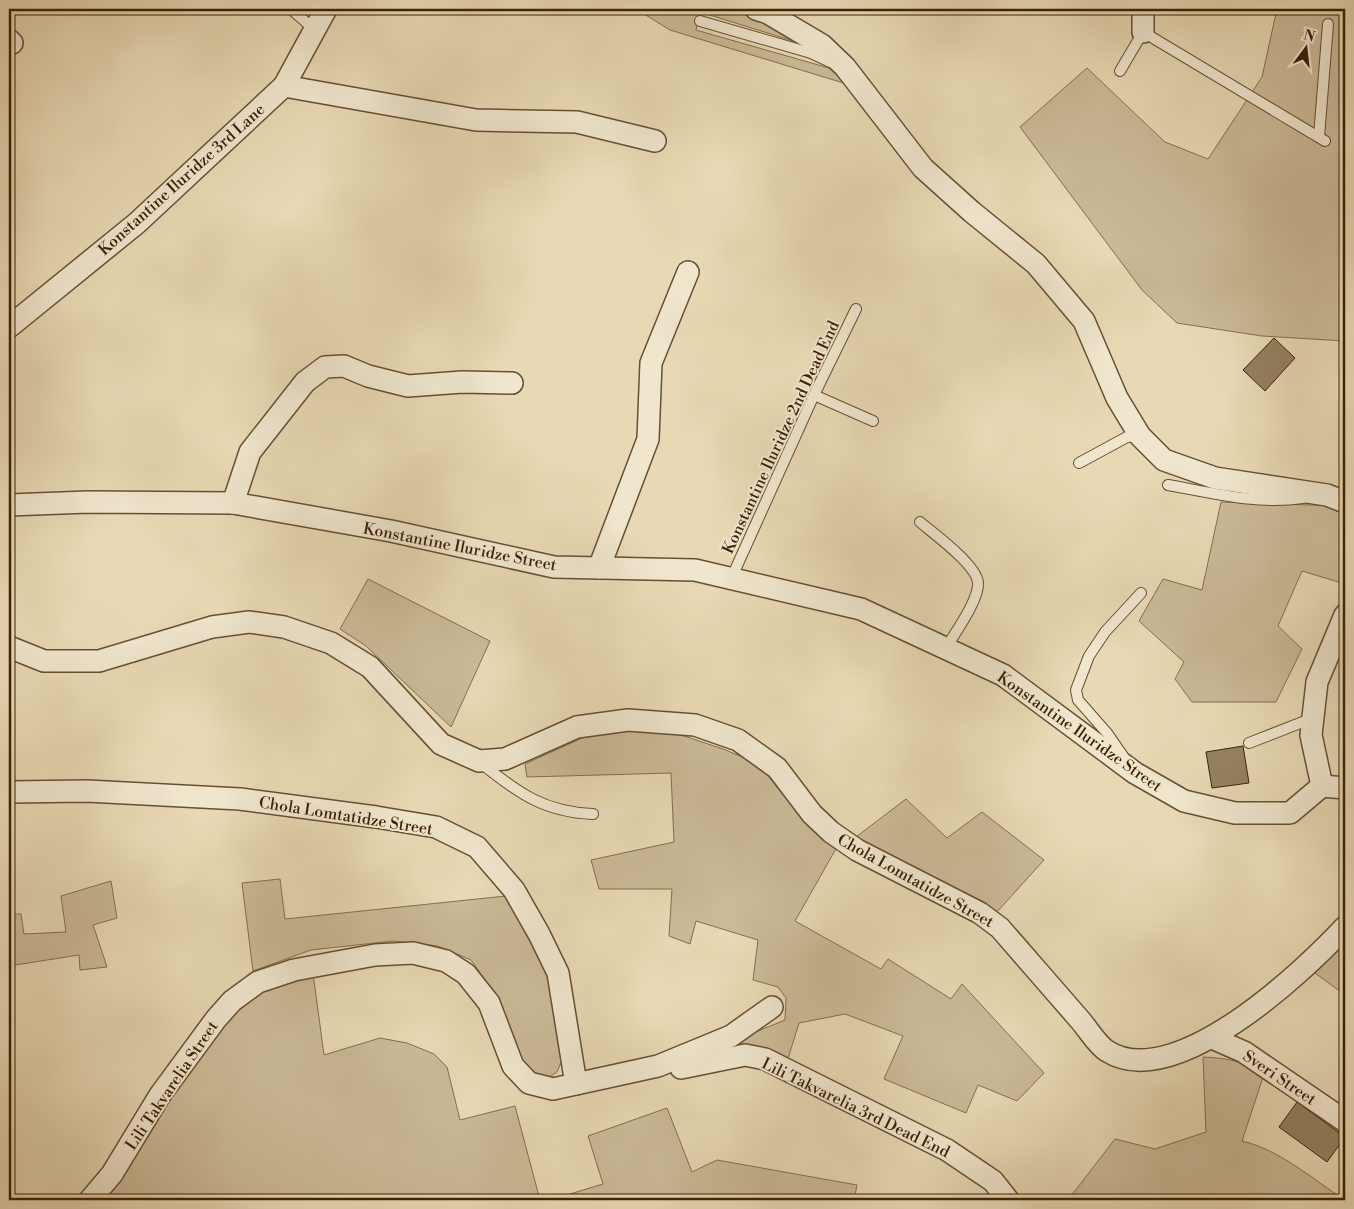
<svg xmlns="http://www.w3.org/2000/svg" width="1354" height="1209" font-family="'Libre Bodoni',serif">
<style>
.green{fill:#cbba97;stroke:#846e4f}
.building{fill:#958161;stroke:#3c2107}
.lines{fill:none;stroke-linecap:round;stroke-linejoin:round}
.service-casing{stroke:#674f32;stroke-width:12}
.minor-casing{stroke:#674f32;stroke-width:24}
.service{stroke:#f0e6ce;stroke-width:10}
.minor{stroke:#f0e6ce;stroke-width:21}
.labels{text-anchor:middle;stroke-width:4;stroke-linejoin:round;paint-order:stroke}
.street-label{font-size:16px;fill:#3c2107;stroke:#f0e6ce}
</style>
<rect width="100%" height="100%" fill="#e8d9b4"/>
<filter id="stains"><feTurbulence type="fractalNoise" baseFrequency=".004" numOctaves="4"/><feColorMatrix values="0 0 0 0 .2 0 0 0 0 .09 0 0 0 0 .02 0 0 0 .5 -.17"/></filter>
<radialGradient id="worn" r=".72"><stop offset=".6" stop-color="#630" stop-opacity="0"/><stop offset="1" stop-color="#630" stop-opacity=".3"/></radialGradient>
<g class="green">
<path d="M636,9h92l39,11 36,24 -103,-32 -4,18 133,38 21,17 -180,-55z"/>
<path d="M1277,9h68v332l-83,-5 -85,-13 -35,-33 -122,-163 67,-59 78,74 43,17 54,-82z"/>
<path d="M1221,502l120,4 4,2v76l-43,-13 -24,55 24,23 -26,53h-84l-17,-23 9,-17 -45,-41 24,-42 39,11z"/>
<path d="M368,579l122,62 -39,86 -85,-81 -26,-17z"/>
<path d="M624,728l51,5 48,16 34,14 46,55 34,29 -42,74 86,48 7,-10 63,40 11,-15 82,89 -27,28 -39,-16 -12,28 -82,-34 19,-43 -58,-22 -46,9 -12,39 -93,-5 91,-37 1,-22 -8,-11 -25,-7 5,-40 -62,-19 -6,23 -21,-8 3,-47h-73l-8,-29 83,-18 -3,-69 -144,4 -2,-13 57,-26z"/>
<path d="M906,799l41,39 35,-26 62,48 -48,53 -140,-76z"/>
<path d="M280,879l5,40 221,-23 42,74 15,88 -6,14 -9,6h-13l-12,-10 -26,-71 -26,-37 -33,-14 -45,-5 -82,9 -58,21 -11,-88z"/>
<path d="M111,881l6,37 -24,7 14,42 -27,3 -1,-15 -70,11v-52h12l3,20 42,-2 -5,-36z"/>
<path d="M1345,942v53l-30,-22z"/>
<path d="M313,973l11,82 56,-17 27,5 27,11 13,13 13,53 55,-14 25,94h-434l8,-20 54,-88 66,-83 36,-24z"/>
<path d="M1203,1057c23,1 42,4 61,17l-22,67c38,9 70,38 103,59h-277l47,-61 40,10 51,-17z"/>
<path d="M667,1108l25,64 25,-12 140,25 -3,15h-304l53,-16 -15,-48z"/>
</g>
<g class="building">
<path d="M1274,338l21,20 -30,33 -22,-21z"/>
<path d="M1243,746l6,37 -37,5 -6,-36z"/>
<path d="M1297,1102l48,35 -18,25 -48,-35z"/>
</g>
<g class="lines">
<g class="service-casing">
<g id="service">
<path d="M291,9l24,21"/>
<path d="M700,21l111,32 19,9"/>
<path d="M1120,71l23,-39 182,109"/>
<path d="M1319,137l9,-113"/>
<path d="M814,395l59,26"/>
<path d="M1079,463l48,-26 13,-1"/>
<path d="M1168,485c45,8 90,20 135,13"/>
<path d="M920,522c14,12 57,43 58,61 1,17 -23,50 -32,65"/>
<path d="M731,579l83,-184 42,-86"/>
<path d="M1249,743l64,-25"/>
<path d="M1123,756l-16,-23 -29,-33 -2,-10 13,-34 16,-24 36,-39"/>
<path d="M481,763c37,30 63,49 112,51"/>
</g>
</g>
<g class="minor-casing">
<g id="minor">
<path d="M756,9l12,4 54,32 23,22 78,101 49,44 64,52 48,57 33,77 23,38 24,24 51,18 112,17 18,7"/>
<path d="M1143,32v-23"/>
<path d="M9,40l3,3"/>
<path d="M284,86l192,34 101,2 78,19"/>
<path d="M9,327l128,-104 147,-137 42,-77"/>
<path d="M233,503l17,-51 55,-70 20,-15 19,-1 24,10 40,10 54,-4 50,1"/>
<path d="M9,505l79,-3 145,1 158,28 163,36 141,3 166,39 142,66 132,98 49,28 51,12h55l32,-27"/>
<path d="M599,568l49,-129 3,-76 37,-91"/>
<path d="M9,647l35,14h55l113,-34 37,-5 35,5 47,16 39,24 71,77 38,17 26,-2 72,-32 51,-7 67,5 43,15 39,28 35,46 19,18 26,18 123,63 20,15c27,31 53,61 80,92 8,9 17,25 27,31 67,43 195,-78 238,-124"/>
<path d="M1322,786l-11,-51 6,-53 28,-67"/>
<path d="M1322,786l23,2"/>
<path d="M9,792l78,-1 153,8 136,18 60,10 41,20 37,43 25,44 19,39 18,111"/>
<path d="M1212,1038l32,14 101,69"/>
<path d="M681,1068l64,-13 20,4 182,91 46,31 15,19"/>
<path d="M90,1200l22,-26 48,-79 56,-76 16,-18 26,-19 36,-12 81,-15 38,-2 33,8 20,13 23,29 24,63 16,17 24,6 105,-23 73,-30 41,-29"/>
</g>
</g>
<use href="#service" class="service"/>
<use href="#minor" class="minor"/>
</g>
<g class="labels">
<g class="street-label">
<text transform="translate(181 179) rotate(-42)" y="6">Konstantine Iluridze 3rd Lane</text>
<text transform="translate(780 437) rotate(-65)" y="6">Konstantine Iluridze 2nd Dead End</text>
<text transform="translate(460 546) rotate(11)" y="6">Konstantine Iluridze Street</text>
<text transform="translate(1080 731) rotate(35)" y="6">Konstantine Iluridze Street</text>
<text transform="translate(346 815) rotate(9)" y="6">Chola Lomtatidze Street</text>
<text transform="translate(916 880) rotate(29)" y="6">Chola Lomtatidze Street</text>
<text transform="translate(1280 1077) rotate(34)" y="6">Sveri Street</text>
<text transform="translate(171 1085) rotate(-56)" y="6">Lili Takvarelia Street</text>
<text transform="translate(856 1107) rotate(26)" y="6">Lili Takvarelia 3rd Dead End</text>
</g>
</g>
<rect width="1354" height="1209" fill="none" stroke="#e8d9b4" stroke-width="30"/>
<rect x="10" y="10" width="1334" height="1189" fill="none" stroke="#3c2107" stroke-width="2.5"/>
<rect x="15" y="15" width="1324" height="1179" fill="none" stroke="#3c2107"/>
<g transform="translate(1306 48) rotate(15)" stroke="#f0e6ce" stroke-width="4" paint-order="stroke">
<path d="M0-4L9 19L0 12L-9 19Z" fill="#3c2107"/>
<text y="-8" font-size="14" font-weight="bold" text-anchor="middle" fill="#3c2107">N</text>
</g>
<rect width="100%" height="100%" filter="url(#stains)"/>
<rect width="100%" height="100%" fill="url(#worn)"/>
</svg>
